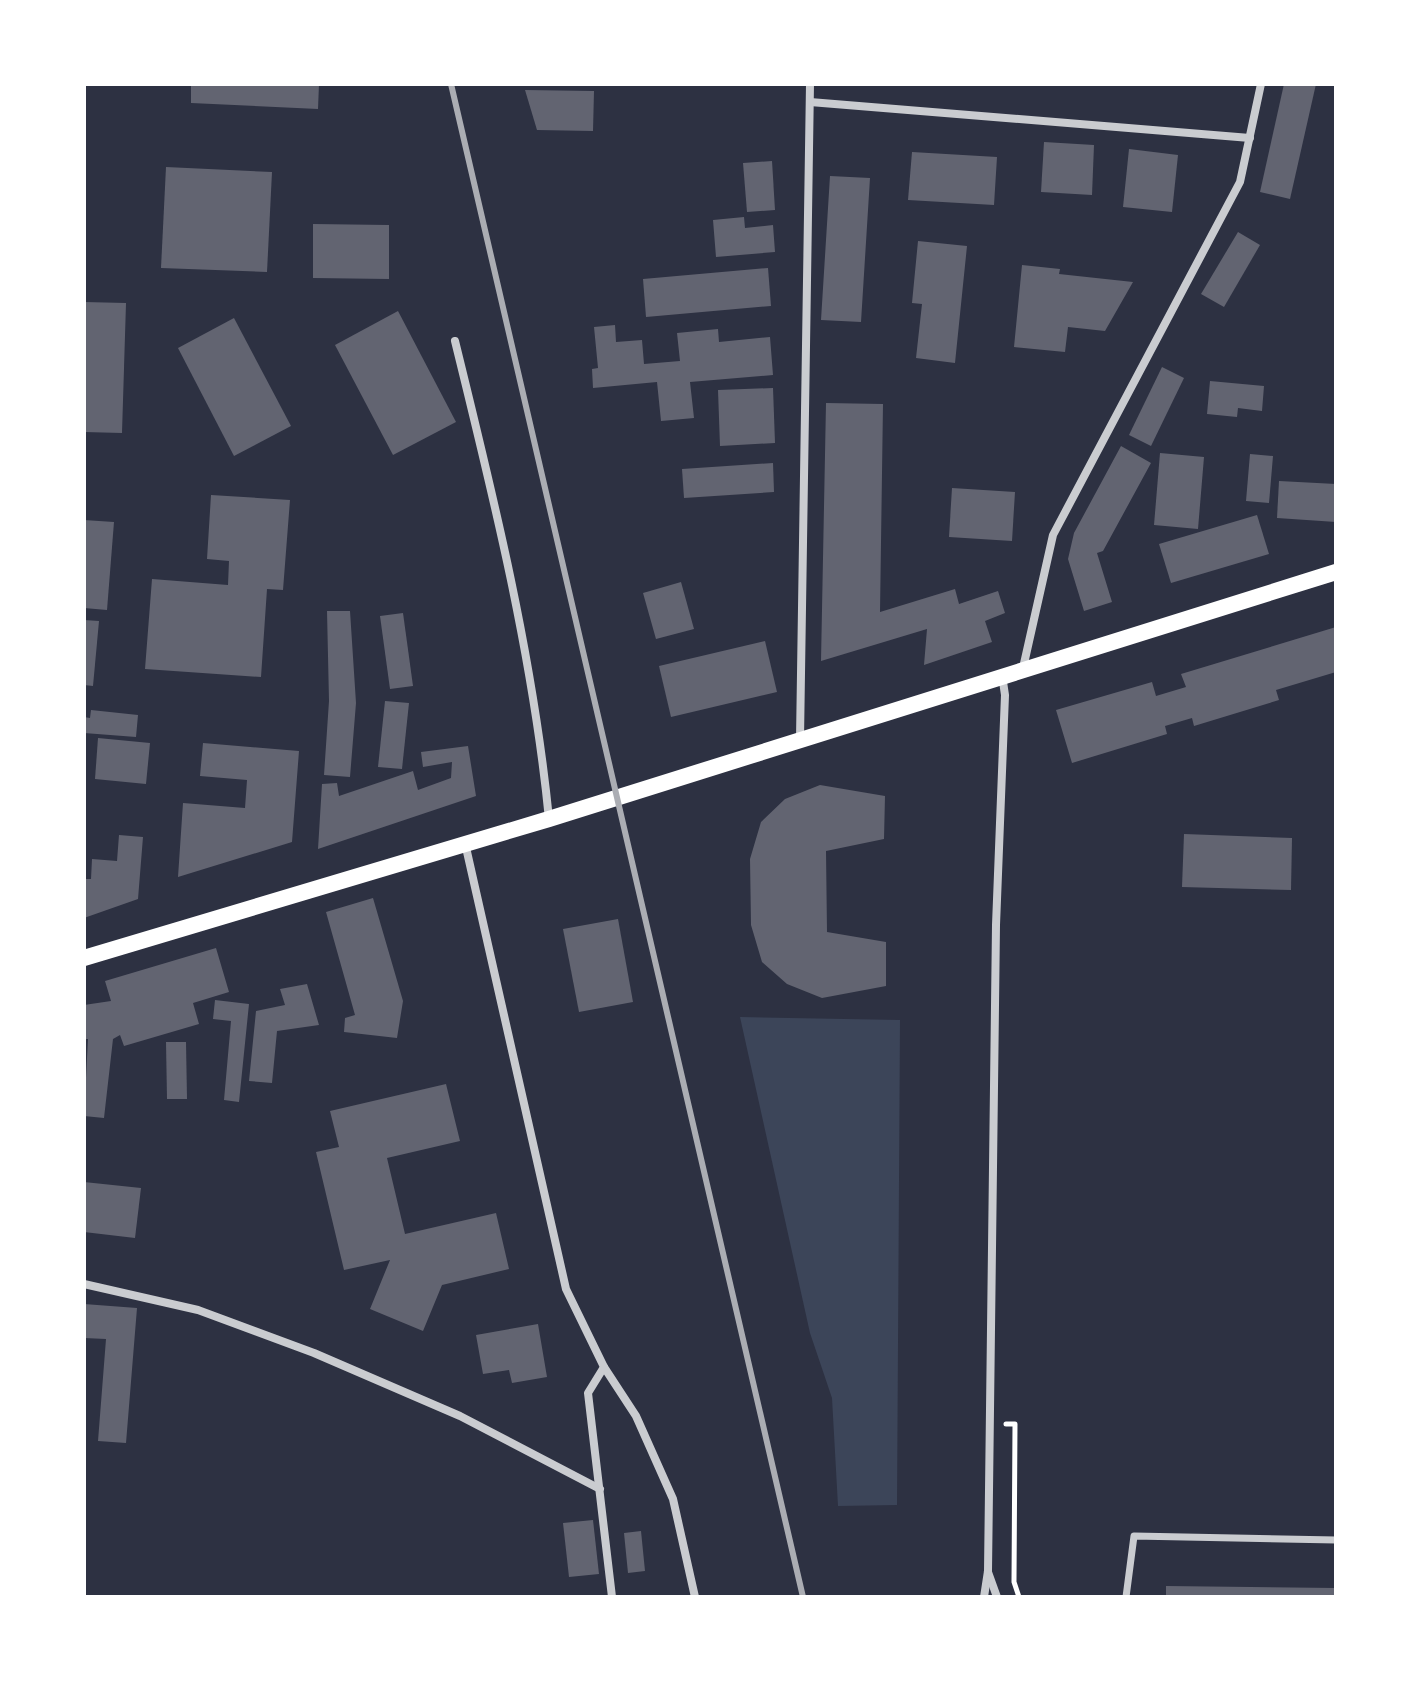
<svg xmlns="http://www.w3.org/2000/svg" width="1420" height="1681" font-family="Lato,sans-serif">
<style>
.green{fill:#3c4559}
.building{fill:#626471}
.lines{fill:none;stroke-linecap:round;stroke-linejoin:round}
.path{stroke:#fff;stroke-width:5}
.pedestrian{stroke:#caccd0;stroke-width:7}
.minor{stroke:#caccd0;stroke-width:8}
.secondary{stroke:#fff;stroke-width:16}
.rail{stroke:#abadb3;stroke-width:6}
</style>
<rect width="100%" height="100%" fill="#2d3142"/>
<path class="green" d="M740,1017l160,3 -3,485 -59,1 -6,-108 -22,-65z"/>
<g class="building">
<path d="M191,84h128l-1,25 -127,-6z"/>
<path d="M1284,84h32l-26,115 -30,-7z"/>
<path d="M525,90l69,1 -1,40 -56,-1z"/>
<path d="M1044,142l50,3 -2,50 -51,-3z"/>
<path d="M1129,149l49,6 -6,57 -49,-5z"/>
<path d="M912,152l85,5 -3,48 -86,-5z"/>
<path d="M772,161l3,49 -28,2 -4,-49z"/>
<path d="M166,167l106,5 -5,100 -106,-4z"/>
<path d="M830,176l40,2 -9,144 -40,-2z"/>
<path d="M744,217l1,11 28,-3 2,27 -59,5 -3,-37z"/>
<path d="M313,224l76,1v54l-76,-1z"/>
<path d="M1238,232l22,13 -36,62 -23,-13z"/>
<path d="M918,241l49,5 -12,117 -39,-5 6,-54 -10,-1z"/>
<path d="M1022,265l38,4 -1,5 74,8 -28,49 -37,-4 -3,25 -51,-5z"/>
<path d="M768,268l3,38 -125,11 -3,-38z"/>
<path d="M84,302l42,1 -4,130 -38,-1z"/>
<path d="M398,311l58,111 -63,33 -58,-110z"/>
<path d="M234,318l57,108 -57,30 -56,-108z"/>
<path d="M615,325l1,17 26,-2 2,24 36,-3 -3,-28 41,-4 1,13 51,-5 3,38 -83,7 4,36 -33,3 -4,-39 -64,6 -1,-19 6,-1 -4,-41z"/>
<path d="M1162,367l22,11 -33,68 -22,-11z"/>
<path d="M1210,381l54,5 -2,25 -24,-3 -1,9 -30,-3z"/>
<path d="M773,388l2,55 -55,3 -2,-56z"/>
<path d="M826,403l57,1 -3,208 75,-23 4,15 39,-13 7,22 -20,8 7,21 -68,23 3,-36 -106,32z"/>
<path d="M1121,446l30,17 -48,88 -6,2 15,49 -28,9 -16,-52 6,-26z"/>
<path d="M1160,453l44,4 -6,72 -44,-4z"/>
<path d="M1250,454l23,2 -4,47 -23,-2z"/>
<path d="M773,463l1,29 -90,6 -2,-29z"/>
<path d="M1279,481l57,3v38l-59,-4z"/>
<path d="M952,488l63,4 -3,49 -63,-4z"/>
<path d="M211,495l79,5 -7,90 -16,-1 -6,88 -116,-8 7,-90 76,6 1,-24 -22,-2z"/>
<path d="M1257,515l12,39 -98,29 -12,-39z"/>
<path d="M84,520l30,2 -7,88 -23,-2z"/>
<path d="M681,582l13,47 -38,10 -13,-46z"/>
<path d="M327,611h23l6,92 -6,74 -26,-2 5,-74z"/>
<path d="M403,613l10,73 -23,3 -10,-73z"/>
<path d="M84,620l15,1 -6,65 -9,-1z"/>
<path d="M1336,627v45l-60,18 3,10 -85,26 -2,-8 -27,8 2,8 -95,29 -16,-53 96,-28 4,14 30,-9 -5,-13z"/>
<path d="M765,641l12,51 -106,25 -12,-51z"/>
<path d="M385,701l24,2 -7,66 -24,-2z"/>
<path d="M91,710l47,5 -2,22 -52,-4v-16l6,1z"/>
<path d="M98,738l52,5 -4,41 -51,-5z"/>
<path d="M203,743l96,8 -7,91 -114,35 5,-74 62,5 2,-28 -47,-4z"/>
<path d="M468,746l8,50 -158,53 4,-65 15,-1 2,13 74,-25 5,19 33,-12 1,-16 -29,5 -2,-15z"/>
<path d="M820,785l65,11 -1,43 -58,12 1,81 59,10v44l-64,12 -35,-14 -25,-22 -11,-37 -1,-66 11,-37 24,-23z"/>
<path d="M1184,834l108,4 -1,52 -109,-3z"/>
<path d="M119,835l24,2 -5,62 -54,19v-39h7l1,-20 25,2z"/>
<path d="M373,898l30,103 -6,37 -53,-6 1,-14 10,-3 -29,-103z"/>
<path d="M618,919l15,83 -54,10 -16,-83z"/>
<path d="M216,948l13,44 -36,11 6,21 -75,22 -4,-11 -7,4 -9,79 -20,-2 4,-77h-4v-34l27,-4 -6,-20z"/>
<path d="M307,984l12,41 -42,6 -5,52 -23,-2 7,-70 29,-6 -5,-16z"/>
<path d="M215,1000l34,4 -10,98 -15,-2 7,-79 -18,-2z"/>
<path d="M166,1042h20l1,57h-20z"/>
<path d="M446,1084l14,57 -73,17 18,76 91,-21 13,56 -67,16 -19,46 -53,-22 20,-49 -46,10 -28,-118 23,-5 -9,-36z"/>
<path d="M84,1182l57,6 -6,50 -51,-6z"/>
<path d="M84,1304l53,4 -11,135 -28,-2 8,-102 -22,-1z"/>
<path d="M538,1324l9,53 -35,6 -3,-13 -26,4 -7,-39z"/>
<path d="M593,1520l6,54 -30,3 -6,-54z"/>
<path d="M641,1531l4,40 -17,2 -4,-40z"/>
<path d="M1166,1586l170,2v9h-170z"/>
</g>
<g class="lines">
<path class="path" d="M1006,1424h9l-1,158 5,15"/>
<path class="pedestrian" d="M1126,1597l8,-61 202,4"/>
<g class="minor">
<path d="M810,102l440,36"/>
<path d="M455,341c39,158 78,316 94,478"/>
<path d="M1023,668l30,-133 187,-353 21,-98"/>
<path d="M800,739l10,-655"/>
<path d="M465,843l101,446 38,78 -16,26 24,204"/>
<path d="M84,1284l114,26 116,43 146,63 140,73"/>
<path d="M604,1367l32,49 37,83 22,98"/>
<path d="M988,1572l9,25"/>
<path d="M984,1597l4,-26 8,-646 9,-230 -3,-20"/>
</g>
<path class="secondary" d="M84,958l465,-139 787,-247"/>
<path class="rail" d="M451,84l352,1513"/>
</g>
<rect width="1420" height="1681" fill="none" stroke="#ffffff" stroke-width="172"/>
</svg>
